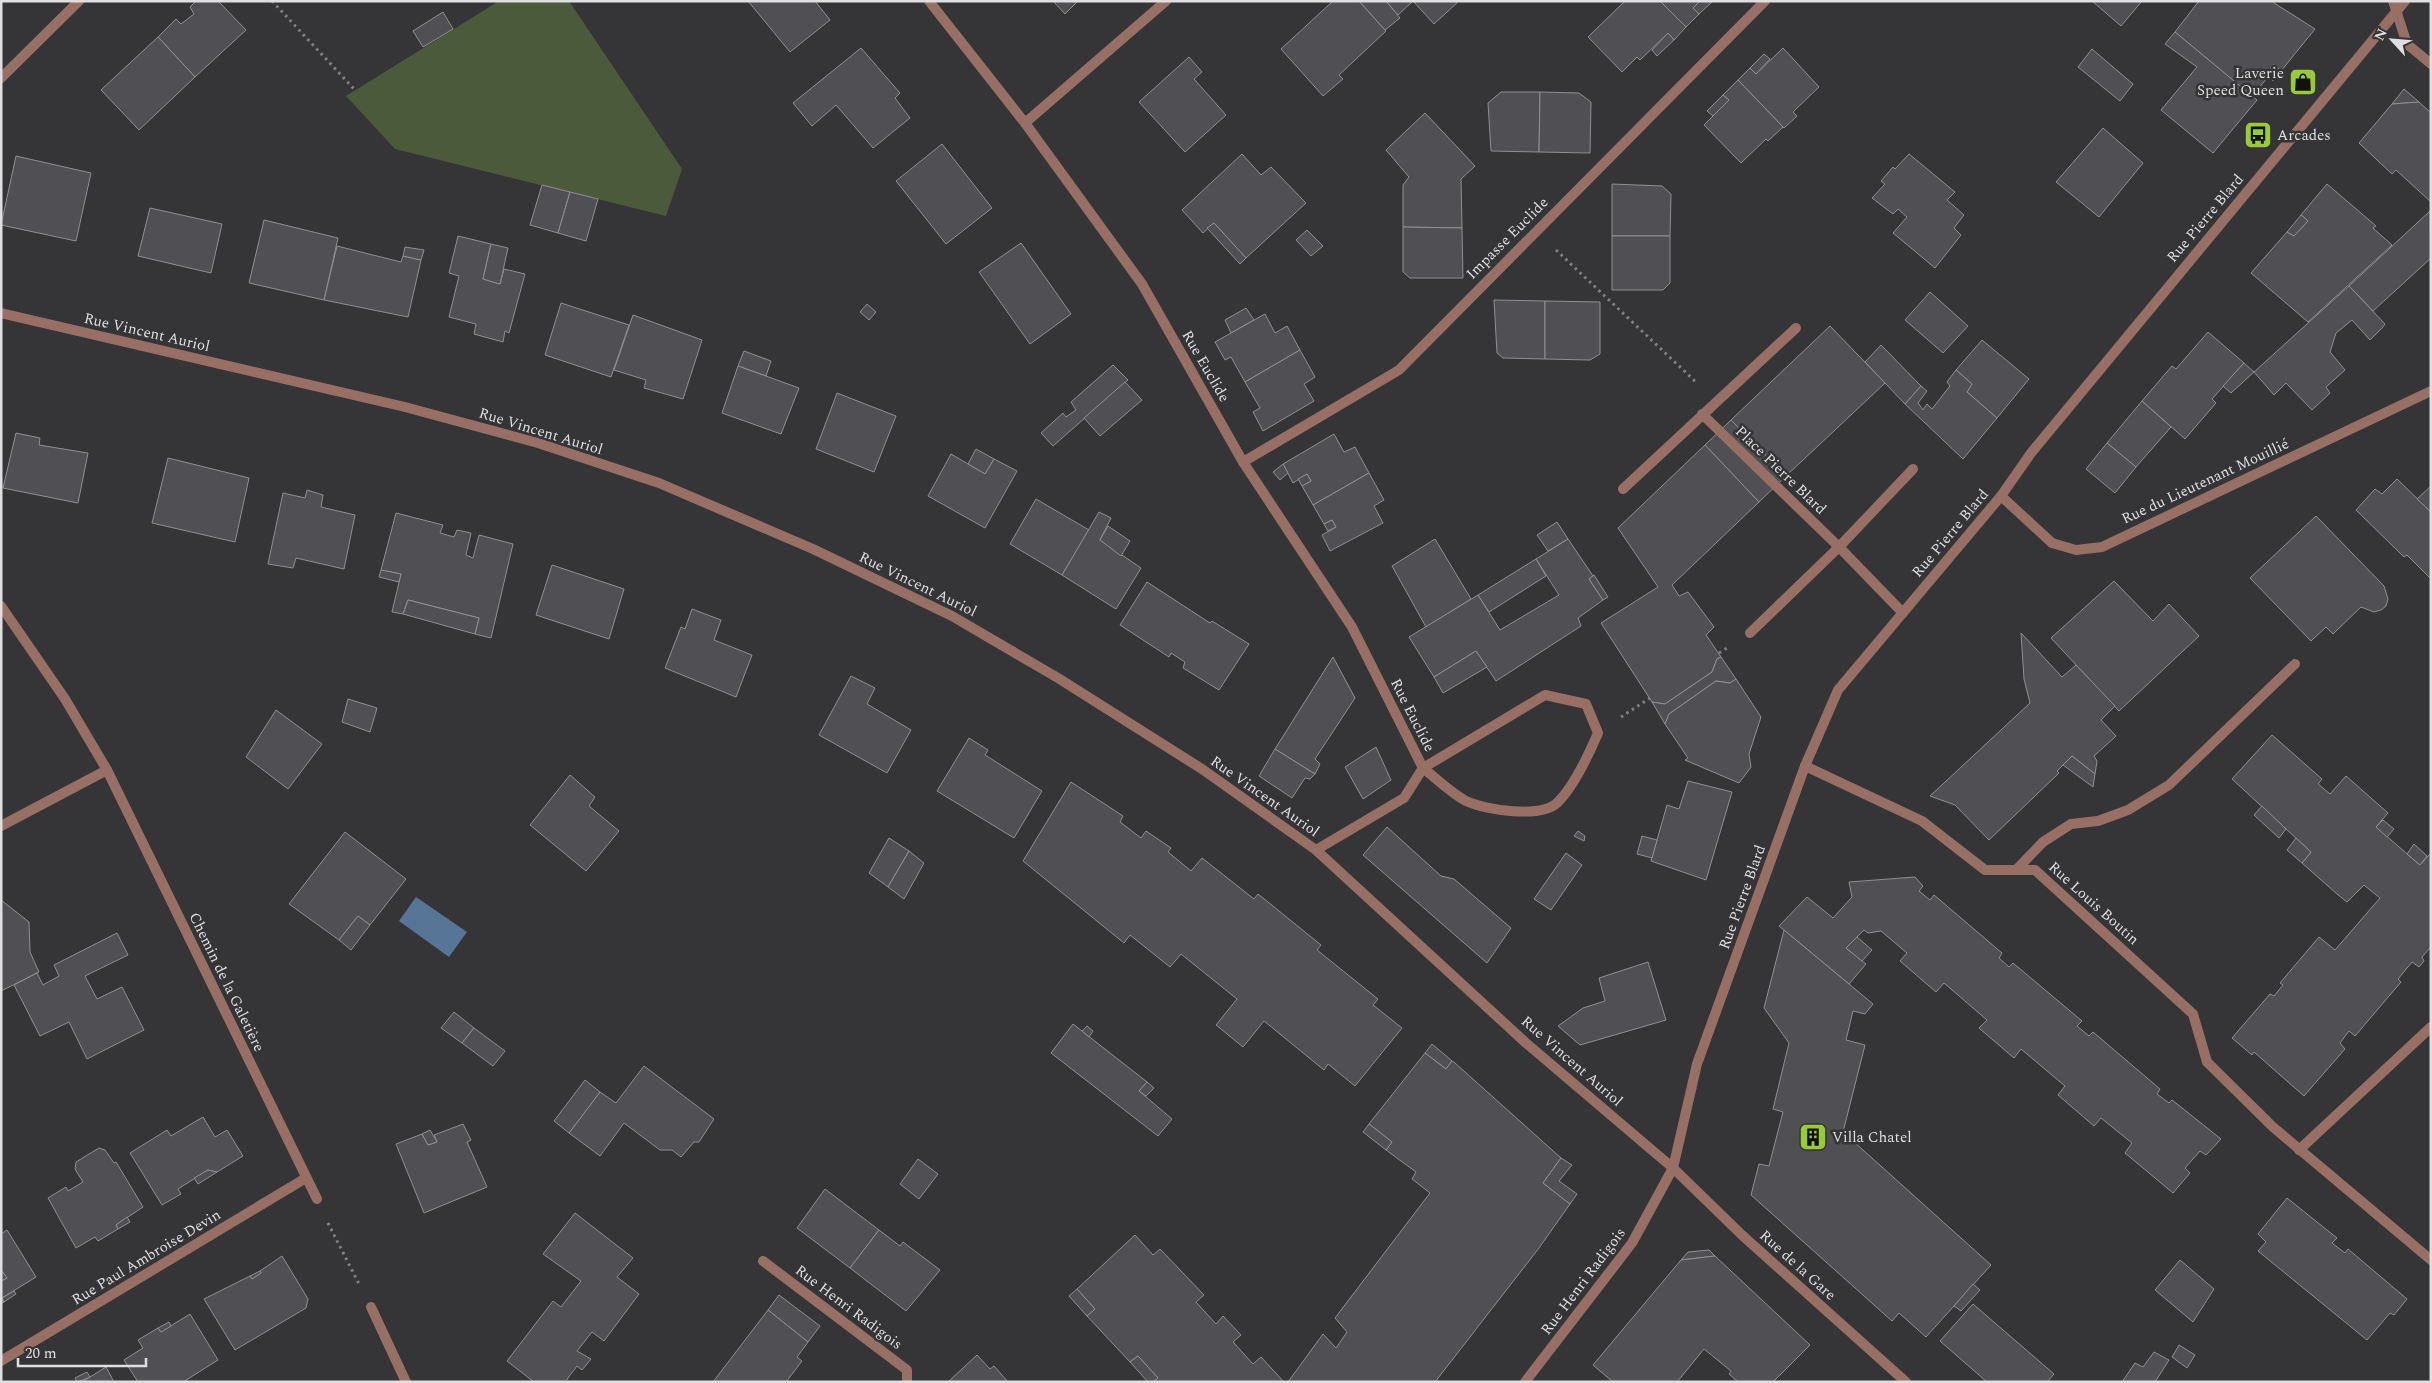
<svg xmlns="http://www.w3.org/2000/svg" width="2432" height="1383" font-family="Spectral,serif">
<style>
.green{fill:#4c5a3c}
.water{fill:#577697}
.building{fill:#504f53;stroke:#908f92}
.lines{fill:none;stroke-linecap:round;stroke-linejoin:round}
.path{stroke:#818083;stroke-width:3;stroke-dasharray:2.5 4;stroke-linecap:butt}
.service{stroke:#986f64;stroke-width:10}
.minor{stroke:#986f64;stroke-width:10}
.tertiary{stroke:#986f64;stroke-width:10}
.labels{text-anchor:middle;stroke-width:5;stroke-linejoin:round;paint-order:stroke}
.poi-label{font-size:15px;fill:#dfdfe1;stroke:#353437;text-anchor:start}
.street-label{font-size:15px;fill:#dfdfe1;stroke:#353437}
</style>
<rect width="100%" height="100%" fill="#353437"/>
<path class="green" d="M499,1h70l113,168 -16,47 -271,-67 -49,-53z"/>
<path class="water" d="M416,897l51,35 -18,25 -50,-36z"/>
<g class="building">
<path d="M196,1h22l28,29 -51,47 -37,-40 18,-18 5,5 13,-10 -4,-7z"/>
<path d="M748,1h67l15,19 -40,32z"/>
<path d="M1053,1h25l-13,13z"/>
<path d="M1333,1h26l27,30 -47,44 4,4 -20,17 -42,-47z"/>
<path d="M1359,1h27l14,17 -15,12z"/>
<path d="M1386,1h27l-15,14z"/>
<path d="M1413,1h46l-25,23z"/>
<path d="M1625,1h35l26,26 -12,13 -6,-7 -28,27 -3,-3 -15,15 -34,-35z"/>
<path d="M1660,1h40l-7,7 6,6 -13,13z"/>
<path d="M1700,1h13l-14,13 -6,-6z"/>
<path d="M2092,1h50l-21,25z"/>
<path d="M2199,1h72l44,28 -34,42 -7,-7 -8,10 3,2 -17,20 -77,-64z"/>
<path d="M443,12l10,17 -30,18 -10,-16z"/>
<path d="M2175,32l82,68 -44,53 -52,-43 36,-43 -32,-23z"/>
<path d="M1668,33l6,7 -17,16 -5,-6z"/>
<path d="M158,37l37,40 -56,53 -38,-40z"/>
<path d="M861,48l39,45 -5,5 15,20 -37,30 -37,-43 -24,21 -19,-23z"/>
<path d="M1783,48l36,39 -26,25 4,4 -13,12 -46,-48 12,-12 6,6z"/>
<path d="M2092,49l41,35 -13,17 -42,-34z"/>
<path d="M1764,54l6,5 -14,15 -6,-6z"/>
<path d="M1189,57l13,15 -8,7 32,36 -41,37 -46,-50z"/>
<path d="M2274,64l7,7 -8,10 -7,-7z"/>
<path d="M1738,80l45,47 -15,14 -2,-2 -25,24 -37,-38 25,-25 -6,-5z"/>
<path d="M2404,89l15,13 -27,2z"/>
<path d="M1501,92h39l-1,60 -48,-1 -3,-48z"/>
<path d="M1540,92l39,1 12,9 -1,51 -51,-1z"/>
<path d="M1723,95l6,5 -16,16 -6,-5z"/>
<path d="M2419,102l12,11v89l-35,-32 -4,4 -33,-31 33,-39z"/>
<path d="M1425,113l50,53 -14,13 1,49 -59,-1v-42l6,-8 -23,-27z"/>
<path d="M2103,128l40,35 -44,54 -43,-35z"/>
<path d="M942,144l50,64 -46,36 -50,-63z"/>
<path d="M1242,154l19,21 10,-8 35,36 -60,55 -32,-35 -11,10 -21,-23z"/>
<path d="M1909,154l46,38 -8,8 17,15 -10,13 7,7 -26,33 -42,-35 14,-16 -9,-8 -5,5 -21,-16 13,-14 -4,-3 12,-14 2,2z"/>
<path d="M16,156l75,17 -15,68 -75,-16z"/>
<path d="M1612,184l50,2 9,8 -1,42h-58z"/>
<path d="M2327,184l49,42 -3,2 19,17 -84,77 -57,-49 36,-41 7,4 14,-15 -7,-6z"/>
<path d="M542,185l28,7 -12,41 -28,-8z"/>
<path d="M570,192l28,7 -12,42 -28,-8z"/>
<path d="M150,208l72,16 -11,49 -73,-17z"/>
<path d="M2430,211l1,47 -58,53 -24,-25z"/>
<path d="M2301,215l7,6 -14,15 -7,-4z"/>
<path d="M264,220l74,18 -14,62 -75,-17z"/>
<path d="M1214,223l32,35 -6,6 -33,-36z"/>
<path d="M1403,227l59,1 1,50h-53l-7,-6z"/>
<path d="M1307,230l16,16 -12,10 -15,-16z"/>
<path d="M458,236l33,8 -8,35 17,5 4,-15 21,5 -16,59 -4,-2 -2,11 -29,-8 2,-10 -27,-7 10,-41 -10,-3z"/>
<path d="M1612,236h58v47l-7,7h-51z"/>
<path d="M1021,243l50,71 -41,30 -51,-72z"/>
<path d="M491,244l17,4 -8,36 -17,-5z"/>
<path d="M337,246l64,16 2,-6 18,4 -13,57 -84,-17z"/>
<path d="M405,247l19,3 -3,10 -18,-4z"/>
<path d="M2349,286l36,38 -3,4 -12,12 -18,-20 -16,13 -6,19 15,18 -19,17 4,6 -18,17 -26,-27 -12,12 -20,-23z"/>
<path d="M1930,292l38,34 -25,27 -38,-33z"/>
<path d="M1494,300l51,1v58l-42,-1 -6,-5z"/>
<path d="M1545,301l55,1v52l-10,6 -45,-1z"/>
<path d="M561,303l68,22 -18,52 -66,-22z"/>
<path d="M867,304l9,8 -7,8 -9,-8z"/>
<path d="M1246,308l8,12 -23,13 -6,-13z"/>
<path d="M1265,314l10,19 12,-7 13,24 -55,32 -14,-25 -6,3 -10,-18z"/>
<path d="M633,315l69,25 -19,59 -39,-11 2,-8 -32,-10z"/>
<path d="M1830,326l55,57 -99,93 -55,-56z"/>
<path d="M2208,332l36,31 -32,36 4,4 -31,36 -43,-38 30,-35 4,3z"/>
<path d="M1982,340l47,39 -32,39 -30,-26 5,-8 -16,-14z"/>
<path d="M1881,345l40,41 -16,18 -40,-42z"/>
<path d="M1300,350l15,27 -11,7 10,17 -51,30 -10,-19 7,-4 -15,-26z"/>
<path d="M744,351l27,10 -5,15 -28,-10z"/>
<path d="M2244,363l10,9 -23,21 -8,-7z"/>
<path d="M1113,365l15,15 -75,66 -12,-13 22,-20 3,4 10,-7 -5,-8z"/>
<path d="M738,366l61,22 -18,46 -59,-21z"/>
<path d="M1956,370l16,14 -5,8 30,26 -34,41 -58,-55 16,-18 6,5 -9,12 5,7 4,-6 5,5 18,-23 -3,-4z"/>
<path d="M1125,382l17,18 -42,36 -16,-18z"/>
<path d="M837,393l59,23 -22,56 -58,-23z"/>
<path d="M2142,401l29,26 -35,40 -29,-24z"/>
<path d="M1731,420l55,56 -27,26 -54,-57z"/>
<path d="M16,433l24,5 -1,7 49,8 -10,50 -75,-15z"/>
<path d="M1334,434l10,18 11,-5 14,26 -56,32 -11,-19 9,-5 -4,-7 -14,9 -10,-19z"/>
<path d="M2107,443l29,24 -21,26 -29,-24z"/>
<path d="M1705,445l54,57 -87,83 7,11 9,-4 26,35 -8,8 15,22 -4,2 -5,13 -47,32 -13,-2 -51,-79 57,-36 -40,-59z"/>
<path d="M976,449l18,10 -9,15 -17,-10z"/>
<path d="M951,454l34,20 9,-15 23,12 -32,57 -57,-32z"/>
<path d="M168,458l81,20 -14,64 -83,-19z"/>
<path d="M1283,464l5,9 -8,7 -7,-8z"/>
<path d="M1369,473l15,27 -10,6 9,17 -53,28 -8,-16 14,-8 -4,-7 -8,4 -11,-19z"/>
<path d="M1307,474l4,7 -9,5 -4,-7z"/>
<path d="M2397,479l34,33v67l-24,-24 -3,2 -48,-47 19,-21 7,5z"/>
<path d="M2431,486v26l-14,-13z"/>
<path d="M307,490l16,5 -2,12 34,8 -11,54 -48,-11 -3,10 -25,-4 15,-71 22,5z"/>
<path d="M1036,499l53,31 -27,45 -52,-31z"/>
<path d="M1099,512l12,6 -11,22 41,28 -25,41 -54,-34z"/>
<path d="M396,513l47,12 -3,8 14,4 3,-7 14,3 -5,22 7,3 6,-23 34,9 -22,94 -16,-4 4,-16 -71,-18 -5,14 -11,-2 9,-38 -20,-4z"/>
<path d="M2316,516l68,70 4,13 -2,7 -5,4 -7,2 -13,-5 -28,27 -7,-7 -15,14 -61,-63z"/>
<path d="M1332,520l4,7 -8,4 -4,-7z"/>
<path d="M1557,522l11,17 -20,12 -11,-16z"/>
<path d="M1108,526l22,15 -9,15 -21,-16z"/>
<path d="M1435,539l36,60 -45,28 -34,-61z"/>
<path d="M1568,539l25,37 -4,3 14,21 -25,18 3,8 -85,55 -20,-30 -42,26 -25,-40 69,-42 22,35 59,-35 -23,-36z"/>
<path d="M1536,559l10,17 -57,36 -11,-17z"/>
<path d="M552,565l72,24 -15,50 -73,-24z"/>
<path d="M381,570l20,4 -2,8 -20,-5z"/>
<path d="M1594,575l14,22 -5,3 -14,-21z"/>
<path d="M2114,581l39,40 16,-17 30,32 -80,75 -68,-73z"/>
<path d="M1147,582l63,41 2,-2 37,23 -30,46 -36,-22 2,-6 -14,-9 -2,4 -49,-32z"/>
<path d="M408,600l71,18 -4,16 -72,-20z"/>
<path d="M692,609l29,11 -7,20 38,15 -16,42 -71,-29 16,-41 4,2z"/>
<path d="M2021,633l41,44 14,-12 39,41 -14,14 15,16 -22,20 3,5 -2,13 -23,-18 -15,15 2,2 -70,67 -34,-35 -25,-9 100,-93 -6,-24z"/>
<path d="M1476,651l11,16 -44,26 -9,-16z"/>
<path d="M1333,657l22,41 -40,61 5,5 -5,10 -40,-25z"/>
<path d="M1721,657l15,22 -6,4 -14,-2 -47,33 -4,10 -13,-22 13,2 47,-32 5,-13z"/>
<path d="M851,676l24,12 -8,16 44,26 -24,43 -68,-38z"/>
<path d="M1736,679l25,38 -12,37 2,13 -12,16 -54,-23 3,-2 -23,-34 4,-10 47,-33 14,2z"/>
<path d="M348,699l29,9 -7,24 -28,-10z"/>
<path d="M276,710l46,34 -34,45 -42,-32z"/>
<path d="M2272,735l50,44 -4,5 12,10 16,-18 42,37 -12,14 44,38 11,-12v94l-9,10 2,4 -5,6 -7,-5 -14,17 3,3 -46,54 -6,-5 -9,12 5,6 -41,47 -50,-44 -2,3 -20,-17 38,-44 4,2 9,-11 -3,-2 39,-46 16,13 45,-52 -16,-13 -17,17 -10,-8 -35,-31 9,-11 -79,-73z"/>
<path d="M969,738l19,12 -3,5 57,36 -28,47 -77,-47z"/>
<path d="M1376,747l15,33 -28,19 -18,-32z"/>
<path d="M1275,749l40,25 -5,5 -5,-1 -13,20 -33,-22z"/>
<path d="M2072,756l23,18 -2,13 -30,-22z"/>
<path d="M570,775l25,22 -6,9 30,25 -33,40 -56,-46z"/>
<path d="M1688,781l44,11 -26,88 -55,-19 16,-56 12,4z"/>
<path d="M1071,782l52,34 -3,6 21,16 5,-7 25,17 -3,4 23,19 11,-13 52,41 4,-5 63,51 -4,5 61,49 -5,6 29,23 -47,58 -27,-22 -4,6 -60,-49 -21,26 -27,-22 21,-26 -56,-45 -11,13 -40,-32 -6,8 -101,-82z"/>
<path d="M2262,806l24,23 -7,9 -25,-23z"/>
<path d="M2383,820l11,9 -7,8 -11,-10z"/>
<path d="M1387,827l54,49 13,3 57,49 -24,35 -124,-108z"/>
<path d="M1578,831l7,5 -1,5 -10,-5z"/>
<path d="M345,832l61,47 -36,46 -12,-9 -19,24 -50,-36z"/>
<path d="M1642,836l15,4 -5,18 -15,-4z"/>
<path d="M889,838l20,13 -21,36 -19,-14z"/>
<path d="M2296,838l15,14 -9,11 -15,-13z"/>
<path d="M2414,844l13,12 -7,9 -13,-11z"/>
<path d="M909,851l15,12 -20,36 -16,-12z"/>
<path d="M1566,853l16,12 -31,45 -17,-11z"/>
<path d="M1915,877l8,9 -4,5 11,9 4,-5 68,58 -3,5 10,9 4,-4 69,58 -5,5 12,10 4,-4 67,57 -3,5 12,9 3,-3 49,39 -15,16 -6,-4 -15,17 5,5 -17,20 -48,-40 7,-10 -31,-25 -7,8 -36,-31 7,-9 -44,-37 -7,9 -35,-30 8,-8 -43,-37 -8,9 -36,-31 7,-8 -26,-22 -13,2 -4,-3 -18,18 20,16 -17,20 -70,-58 28,-29 26,21 19,-21 -3,-15z"/>
<path d="M1,900l28,22 1,30 9,20 -38,19z"/>
<path d="M358,916l12,9 -19,25 -12,-10z"/>
<path d="M1784,930l89,74 -8,10 -12,-3 -7,29 19,5 -22,87 148,133 -65,72 -27,-24 -7,8 -141,-126 8,-31 10,2 14,-54 -10,-3 16,-66 -25,-35z"/>
<path d="M117,933l11,22 -43,21 12,23 25,-12 22,43 -57,29 -18,-37 -29,14 -26,-51 23,-12 6,12 16,-9 -5,-11z"/>
<path d="M1857,937l15,13 -10,11 -16,-13z"/>
<path d="M1648,962l18,58 -86,25 -22,-19 25,-18 22,-7 -6,-23z"/>
<path d="M454,1012l20,16 -12,15 -21,-15z"/>
<path d="M1073,1024l74,58 -8,9 33,28 -14,17 -107,-83z"/>
<path d="M1087,1026l6,5 -4,6 -7,-6z"/>
<path d="M474,1028l31,23 -12,15 -31,-23z"/>
<path d="M1432,1044l20,17 -6,8 -21,-16z"/>
<path d="M1425,1053l21,16 6,-8 3,2 106,95 -18,25 27,21 -31,44 -104,134h-147l35,-48 13,14 11,-16 -12,-14 95,-125 -18,-14 4,-7 -30,-22 6,-8 -23,-18z"/>
<path d="M644,1066l70,53 -15,23h-5l-13,15 -9,-7h-12l-36,-27 -24,33 -31,-23 31,-41 16,11z"/>
<path d="M585,1080l15,12 -31,41 -15,-12z"/>
<path d="M1147,1082l7,6 -8,8 -7,-5z"/>
<path d="M203,1117l12,20 12,-7 16,26 -26,16 -9,-2 -30,19 3,5 -19,11 -32,-52 37,-23 4,6z"/>
<path d="M463,1124l8,16 -4,2 20,45 -63,26 -28,-69 26,-10 6,11 9,-3 -3,-7z"/>
<path d="M1369,1124l23,18 -6,8 -23,-18z"/>
<path d="M430,1130l7,12 -9,3 -6,-11z"/>
<path d="M99,1148l6,2 9,13 2,-1 27,45 -27,18 2,4 -20,12 -3,-4 -19,11 -28,-50 18,-11 2,4 15,-9 -8,-13 1,-7z"/>
<path d="M1561,1158l11,7 -13,16 18,13 -7,10 -27,-21z"/>
<path d="M918,1159l20,15 -19,25 -19,-15z"/>
<path d="M208,1170l9,2 -19,12 -4,-6z"/>
<path d="M825,1189l54,41 -29,38 -53,-40z"/>
<path d="M2287,1198l50,40 -5,5 13,10 3,-4 59,50 -13,16 -4,-2 -23,27 -109,-89 8,-9 -8,-8z"/>
<path d="M575,1213l58,45 -16,19 22,17 -35,47 -12,-9 -15,19 14,8 -9,11 -5,-4 -12,16h-31l-27,-21 46,-60 8,6 20,-26 -38,-27z"/>
<path d="M127,1217l3,5 -12,7 -2,-4z"/>
<path d="M7,1230l29,47 -34,21 2,4 -3,2v-23l6,-3 -6,-8v-36z"/>
<path d="M879,1230l21,16 3,-4 37,28 -34,41 -56,-43z"/>
<path d="M1135,1235l18,20 7,-6 44,46 -8,7 20,22 7,-8 18,19 -8,7 20,22 8,-7 23,25h-131l5,-4 -20,-22 -8,6 -43,-46 8,-7 -18,-20z"/>
<path d="M1709,1250l6,6 -34,4 7,-8z"/>
<path d="M282,1256l26,43 -2,9 -71,42 -31,-51 46,-23 2,3 9,-6 -1,-2z"/>
<path d="M1715,1256l95,89 -37,37h-35l-9,-8 2,-3 -27,-22 -27,33h-64l-20,-17 88,-105z"/>
<path d="M2180,1260l34,29 -21,33 -38,-32z"/>
<path d="M1,1270l6,8 -6,3z"/>
<path d="M260,1271l1,2 -9,6 -2,-3z"/>
<path d="M1973,1284l7,6 -19,21 -7,-5z"/>
<path d="M1077,1289l18,20 -8,7 -18,-20z"/>
<path d="M14,1291l2,3 -12,8 -2,-4z"/>
<path d="M779,1295l41,31 -12,16 -40,-32z"/>
<path d="M1973,1304l81,70 -7,8h-60l-47,-41z"/>
<path d="M768,1310l40,32 -11,15 5,4 -16,21h-73z"/>
<path d="M190,1314l28,46 -35,22h-45l-14,-22 19,-12 -5,-8 20,-12 3,4z"/>
<path d="M169,1322l2,4 -10,6 -3,-4z"/>
<path d="M2179,1345l16,10 -8,13 -15,-11z"/>
<path d="M2154,1352l15,8 -14,22h-33l13,-19 8,4z"/>
<path d="M977,1355l13,14 4,-3 14,16h-60z"/>
<path d="M1138,1356l20,22 -5,4h-5l-18,-20z"/>
<path d="M106,1367l8,15h-32z"/>
<path d="M87,1372l3,5 -13,5 -2,-4z"/>
</g>
<g class="lines">
<g class="path">
<path d="M272,1l83,89"/>
<path d="M1556,250l141,133"/>
<path d="M1719,653l8,-5"/>
<path d="M1621,717l29,-19"/>
<path d="M328,1223l31,61"/>
</g>
<path class="service" d="M2016,870l27,-28 28,-18 27,-3 30,-11 41,-25 126,-121"/>
<g class="minor">
<path d="M929,1l96,122 117,161 101,178 109,165 71,141 -19,30 -88,52"/>
<path d="M2393,1l14,43 24,20"/>
<path d="M1,78l78,-77"/>
<path d="M1025,123l141,-122"/>
<path d="M1702,414l137,133 64,66"/>
<path d="M1243,462l156,-92 366,-369"/>
<path d="M1623,489l173,-161"/>
<path d="M2001,496l51,47 24,7 26,-3 329,-156"/>
<path d="M1,606l64,93 42,71 210,429"/>
<path d="M1750,633l89,-86 74,-78"/>
<path d="M1545,695l41,9 12,29c-9,21 -24,53 -40,69 -16,17 -73,8 -92,-1 -15,-8 -29,-22 -43,-33z"/>
<path d="M1805,766l117,55 63,49h50l158,144 14,48 66,65 158,133"/>
<path d="M1,826l106,-56"/>
<path d="M2299,1150l132,-123"/>
<path d="M763,1261l144,109v12"/>
<path d="M371,1307l35,75"/>
<path d="M1,1361l305,-183"/>
</g>
<g class="tertiary">
<path d="M1,313l404,94 133,36 121,40 154,66 139,67 106,62 144,91 114,81 210,193 147,125 70,68 163,146"/>
<path d="M1525,1382l107,-139 41,-75 24,-104 108,-298 33,-76 163,-194 30,-43 374,-452"/>
</g>
</g>
<defs>
<g id="shop-square" transform="scale(1.4375)"><rect x="-9" y="-9" width="18" height="18" rx="4" fill="#98cb37" stroke="#353437"/><path d="M-5-2.5h2.3a2.7 3.5 0 0 1 5.4 0H5L5.5 6h-11ZM-1.5-2.5h3a1.5 2.3 0 0 0-3 0Z" fill="#111"/></g>
<g id="bus-square" transform="scale(1.4375)"><rect x="-9" y="-9" width="18" height="18" rx="4" fill="#98cb37" stroke="#353437"/><path d="M-5-6H5V4H4V6H2V4H-2V6H-4V4H-5ZM-3.5-4V0h7V-4ZM-3.5 1.2v1.5H-2V1.2ZM2 1.2v1.5H3.5V1.2Z" fill="#111"/></g>
<g id="building-square" transform="scale(1.4375)"><rect x="-9" y="-9" width="18" height="18" rx="4" fill="#98cb37" stroke="#353437"/><path d="M-4-6H4V6H1V3H-1V6H-4ZM-2.5-4.3h1.7v1.8h-1.7ZM.8-4.3h1.7v1.8H.8ZM-2.5-1h1.7V.8h-1.7ZM.8-1h1.7V.8H.8Z" fill="#111"/></g>
</defs>
<g fill-rule="evenodd">
<use href="#shop-square" x="2303" y="82"/>
<use href="#bus-square" x="2258" y="135"/>
<use href="#building-square" x="1813" y="1137"/>
</g>
<g class="labels">
<g class="poi-label">
<text x="2284" y="78" text-anchor="end">Laverie<tspan x="2284" dy="17">Speed Queen</tspan></text>
<text x="2277" y="140">Arcades</text>
<text x="1832" y="1142">Villa Chatel</text>
</g>
<g class="street-label">
<text transform="translate(2205 218) rotate(-50)" y="5">Rue Pierre Blard</text>
<text transform="translate(1507 238) rotate(-45)" y="5">Impasse Euclide</text>
<text transform="translate(147 332) rotate(13)" y="5">Rue Vincent Auriol</text>
<text transform="translate(1206 366) rotate(60)" y="5">Rue Euclide</text>
<text transform="translate(541 431) rotate(17)" y="5">Rue Vincent Auriol</text>
<text transform="translate(1781 470) rotate(44)" y="5">Place Pierre Blard</text>
<text transform="translate(2205 481) rotate(-25)" y="5">Rue du Lieutenant Mouillié</text>
<text transform="translate(1950 533) rotate(-50)" y="5">Rue Pierre Blard</text>
<text transform="translate(918 584) rotate(26)" y="5">Rue Vincent Auriol</text>
<text transform="translate(1413 715) rotate(63)" y="5">Rue Euclide</text>
<text transform="translate(1265 796) rotate(35)" y="5">Rue Vincent Auriol</text>
<text transform="translate(1742 897) rotate(-70)" y="5">Rue Pierre Blard</text>
<text transform="translate(2094 903) rotate(42)" y="5">Rue Louis Boutin</text>
<text transform="translate(227 982) rotate(64)" y="5">Chemin de la Galetière</text>
<text transform="translate(1572 1061) rotate(41)" y="5">Rue Vincent Auriol</text>
<text transform="translate(146 1257) rotate(-31)" y="5">Rue Paul Ambroise Devin</text>
<text transform="translate(1798 1265) rotate(42)" y="5">Rue de la Gare</text>
<text transform="translate(1583 1281) rotate(-53)" y="5">Rue Henri Radigois</text>
<text transform="translate(849 1307) rotate(37)" y="5">Rue Henri Radigois</text>
</g>
</g>
<rect width="2432" height="1383" fill="none" stroke="#dfdfe1" stroke-width="5"/>
<g transform="translate(2392 40) rotate(296)" stroke="#353437" stroke-width="4" paint-order="stroke">
<path d="M0-4L9 19L0 12L-9 19Z" fill="#dfdfe1"/>
<text y="-8" font-size="14" font-weight="bold" text-anchor="middle" fill="#dfdfe1">N</text>
</g>
<path d="M18 1358v8h128v-8" fill="none" stroke="#dfdfe1" stroke-width="2.5"/>
<text x="25" y="1358" font-size="15" fill="#dfdfe1" stroke="#353437" stroke-width="4" paint-order="stroke">20 m</text>
</svg>
